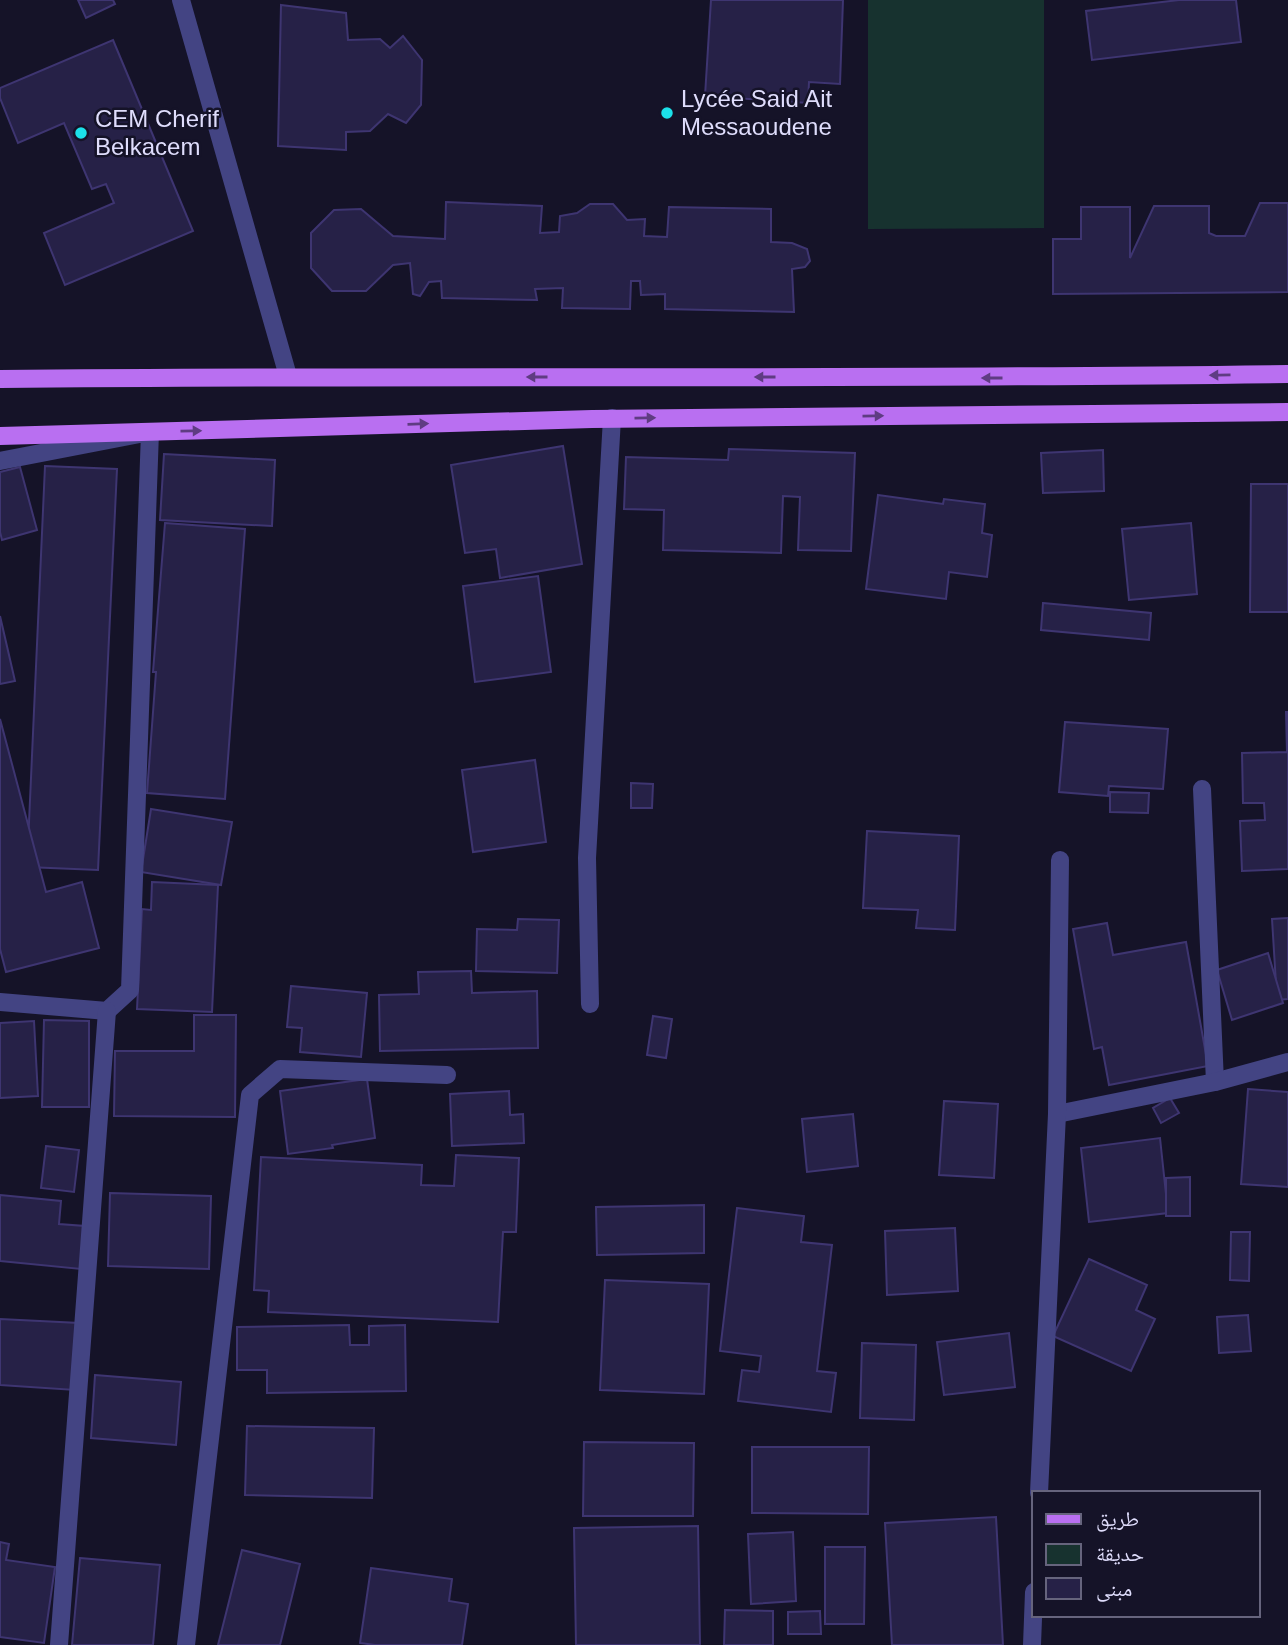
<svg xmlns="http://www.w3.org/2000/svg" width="1288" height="1645" font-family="Helvetica,'Noto Naskh Arabic',sans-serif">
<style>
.green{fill:#17322f}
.building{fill:#262147;stroke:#3e3571;stroke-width:2}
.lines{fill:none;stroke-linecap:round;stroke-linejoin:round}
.minor{stroke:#434483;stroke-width:18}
.major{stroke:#b96ff1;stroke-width:18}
.oneway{fill:#5f3c82}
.poi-dot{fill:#1ce1e9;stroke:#151328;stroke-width:2.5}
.labels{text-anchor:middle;stroke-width:5;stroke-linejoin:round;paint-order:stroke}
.poi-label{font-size:24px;fill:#dfddfc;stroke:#151328;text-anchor:start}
</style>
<rect width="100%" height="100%" fill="#151328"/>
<path class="green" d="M868,0h176v228l-176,1z"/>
<g class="building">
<path d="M78,0h35l2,4 -29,14z"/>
<path d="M711,0h132l-3,84 -31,-2 -1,21 -103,-7z"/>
<path d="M1179,0h57l5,42 -149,18 -6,-49z"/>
<path d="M281,5l65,8 2,27 32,-1 10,9 13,-12 19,24 -1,45 -15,18 -18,-9 -18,17 -24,1v18l-68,-4z"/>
<path d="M113,40l80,191 -128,54 -21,-52 70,-30 -8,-19 -14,5 -28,-66 -46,20 -18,-45v-10z"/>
<path d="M446,202l96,4 -2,27 19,-1 1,-16 17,-3 13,-9h23l14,16 18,-1 -1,17 23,1 2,-30 102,2v33l21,1 15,6 3,12 -5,6 -13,2 2,43 -129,-3v-15l-24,1 -1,-14h-9l-1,28 -68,-1 1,-20 -28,1 2,11 -95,-2 -1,-17 -12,1 -9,14 -7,-2 -3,-31 -17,2 -27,26h-34l-21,-23v-35l23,-23 27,-1 32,27 52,3z"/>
<path d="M1260,203h28v89l-235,2v-55h28v-32h49v51l24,-52h55v27l7,3h29z"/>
<path d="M563,446l19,118 -82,14 -4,-29 -31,4 -14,-88z"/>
<path d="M729,449l126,4 -4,98 -53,-1 2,-53 -17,-1 -2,57 -118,-3 1,-40 -40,-1 2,-52 102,3z"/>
<path d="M1103,450l1,41 -61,2 -2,-40z"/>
<path d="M164,454l111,6 -3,66 -112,-6z"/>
<path d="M45,466l72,3 -19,401 -71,-3z"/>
<path d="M20,467l17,63 -35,10 -2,-8v-60z"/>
<path d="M1251,484h37v128h-38z"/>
<path d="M878,495l65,9 1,-5 41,5 -3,29 10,2 -5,42 -38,-5 -3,27 -80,-10z"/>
<path d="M165,523l80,6 -20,270 -78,-6 9,-121h-3z"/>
<path d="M1191,523l6,71 -68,6 -7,-71z"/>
<path d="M538,576l13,96 -76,10 -12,-96z"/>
<path d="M1043,603l108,10 -2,27 -108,-10z"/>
<path d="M0,616l15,65 -15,3z"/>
<path d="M1286,712h2v157l-46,2 -2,-50 25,-1 -1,-17h-21l-1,-50 45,-1z"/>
<path d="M0,719l46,173 36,-10 17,66 -93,24 -6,-23z"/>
<path d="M1065,722l103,7 -5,60 -54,-3 -1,10 -49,-4z"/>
<path d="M535,760l11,82 -73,10 -11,-82z"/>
<path d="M631,783l22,1 -1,24h-21z"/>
<path d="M1110,792l39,1 -1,20 -38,-1z"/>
<path d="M151,809l81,13 -11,63 -80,-13z"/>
<path d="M867,831l92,5 -4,94 -39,-2 2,-18 -55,-2z"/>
<path d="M152,882l66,3 -6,127 -75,-3 5,-100 9,1z"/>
<path d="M1288,918v81l-11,1 -5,-81z"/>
<path d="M518,919l41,1 -2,53 -81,-2 1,-42 40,1z"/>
<path d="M1107,923l6,32 73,-13 22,124 -99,19 -7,-38 -8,2 -21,-120z"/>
<path d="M1268,953l15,50 -51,17 -15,-50z"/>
<path d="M471,971l1,22 65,-2 1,57 -158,3 -1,-56 40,-1 -1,-22z"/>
<path d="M291,986l76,7 -6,64 -61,-5 2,-24 -15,-1z"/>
<path d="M194,1015h42l-1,102 -121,-1 1,-65h79z"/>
<path d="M653,1016l19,3 -6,39 -19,-3z"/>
<path d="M44,1020l45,1v86h-47z"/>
<path d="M34,1021l4,75 -38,2v-75z"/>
<path d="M367,1079l8,59 -43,7 1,3 -45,6 -8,-63z"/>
<path d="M1248,1089l40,3v95l-47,-3z"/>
<path d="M509,1091l1,24 13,-1 1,29 -72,3 -2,-52z"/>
<path d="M1170,1098l9,15 -18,10 -8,-15z"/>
<path d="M944,1101l54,3 -4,74 -55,-3z"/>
<path d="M853,1114l5,52 -51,6 -5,-53z"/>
<path d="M1160,1138l8,75 -79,9 -8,-74z"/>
<path d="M46,1146l33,4 -5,42 -33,-4z"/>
<path d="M456,1155l63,3 -3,74h-13l-5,90 -230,-10 1,-21 -15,-1 7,-133 161,8 -1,20 33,1z"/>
<path d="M1190,1177v39h-24v-38z"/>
<path d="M110,1193l101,3 -2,73 -101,-3z"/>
<path d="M0,1195l61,6 -2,23 26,2 -4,43 -81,-8z"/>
<path d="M704,1205v48l-107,2 -1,-48z"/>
<path d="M737,1208l67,8 -3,26 31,3 -15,126 19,2 -5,39 -93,-11 4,-31 17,2 2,-16 -41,-5z"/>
<path d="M955,1228l3,63 -71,4 -2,-64z"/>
<path d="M1231,1232h19l-1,49 -19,-1z"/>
<path d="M1089,1259l58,26 -11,25 19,9 -24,52 -78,-35z"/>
<path d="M605,1280l104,4 -5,110 -104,-4z"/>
<path d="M1248,1315l3,36 -32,2 -2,-36z"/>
<path d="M0,1319l79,4 -4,67 -75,-5z"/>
<path d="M349,1325l1,20h19v-19l36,-1 1,66 -139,2v-23h-30v-43z"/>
<path d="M1009,1333l6,54 -71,8 -7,-53z"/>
<path d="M862,1343l54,2 -2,75 -54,-2z"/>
<path d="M95,1375l86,7 -5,63 -85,-7z"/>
<path d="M247,1426l127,2 -2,70 -127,-3z"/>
<path d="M584,1442l110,1 -1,73h-110z"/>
<path d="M752,1447h117l-1,67 -116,-1z"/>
<path d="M996,1517l7,128h-111l-7,-122z"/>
<path d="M698,1526l2,119h-124l-2,-117z"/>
<path d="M793,1532l3,69 -45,3 -3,-70z"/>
<path d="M0,1542l9,2 -3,16 49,7 -11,76 -44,-6z"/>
<path d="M825,1547h40l-1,77h-39z"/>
<path d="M242,1550l58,14 -20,81h-62z"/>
<path d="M80,1558l80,7 -7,80h-81z"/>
<path d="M371,1568l81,11 -3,22 19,3 -6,41h-87l-15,-2z"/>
<path d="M725,1610l48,1v34h-49z"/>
<path d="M820,1611l1,23h-33v-22z"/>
</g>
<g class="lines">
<g class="minor">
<path d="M181,0l107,376"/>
<path d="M0,461l150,-29 -20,558 -23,21 -107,-9"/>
<path d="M1202,789l13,293"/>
<path d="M590,1004l-3,-146 25,-440"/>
<path d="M1057,1114l158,-32 73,-20"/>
<path d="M1039,1493l18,-379 3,-254"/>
<path d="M59,1645l48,-634"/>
<path d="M186,1645l64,-550 30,-26 167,6"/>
<path d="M1032,1645l2,-53"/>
</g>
<g class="major">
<path d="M0,379c429,-4 859,1 1288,-5"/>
<path d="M0,436l592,-17 696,-7"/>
</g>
</g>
<defs><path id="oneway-solid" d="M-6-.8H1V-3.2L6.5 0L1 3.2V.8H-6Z" transform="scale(1.75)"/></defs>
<g class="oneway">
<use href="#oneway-solid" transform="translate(1220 375) rotate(179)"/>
<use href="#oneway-solid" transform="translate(537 377) rotate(-180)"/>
<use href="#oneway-solid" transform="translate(765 377) rotate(-180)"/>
<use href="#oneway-solid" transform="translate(992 378) rotate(-180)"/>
<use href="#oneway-solid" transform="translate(873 416) rotate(-1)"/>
<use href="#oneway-solid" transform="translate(645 418) rotate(-1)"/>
<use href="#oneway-solid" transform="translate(418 424) rotate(-2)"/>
<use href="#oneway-solid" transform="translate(191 431) rotate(-1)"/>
</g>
<g class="poi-dot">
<circle cx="667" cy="113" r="7"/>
<circle cx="81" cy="133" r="7"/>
</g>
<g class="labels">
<g class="poi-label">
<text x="681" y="107">Lycée Said Ait<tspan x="681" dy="28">Messaoudene</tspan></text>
<text x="95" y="127">CEM Cherif<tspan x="95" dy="28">Belkacem</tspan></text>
</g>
</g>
<rect x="1032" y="1491" width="228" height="126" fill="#151328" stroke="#66647d" stroke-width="2"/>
<rect x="1046" y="1514" width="35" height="10" fill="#b96ff1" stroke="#66647d" stroke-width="2"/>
<text x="1096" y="1526" font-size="21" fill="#dfddfc">طريق</text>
<rect x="1046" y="1544" width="35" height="21" fill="#17322f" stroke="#66647d" stroke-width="2"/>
<text x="1096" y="1561" font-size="21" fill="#dfddfc">حديقة</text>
<rect x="1046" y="1578" width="35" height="21" fill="#262147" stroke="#66647d" stroke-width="2"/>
<text x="1096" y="1596" font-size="21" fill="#dfddfc">مبنى</text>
</svg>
